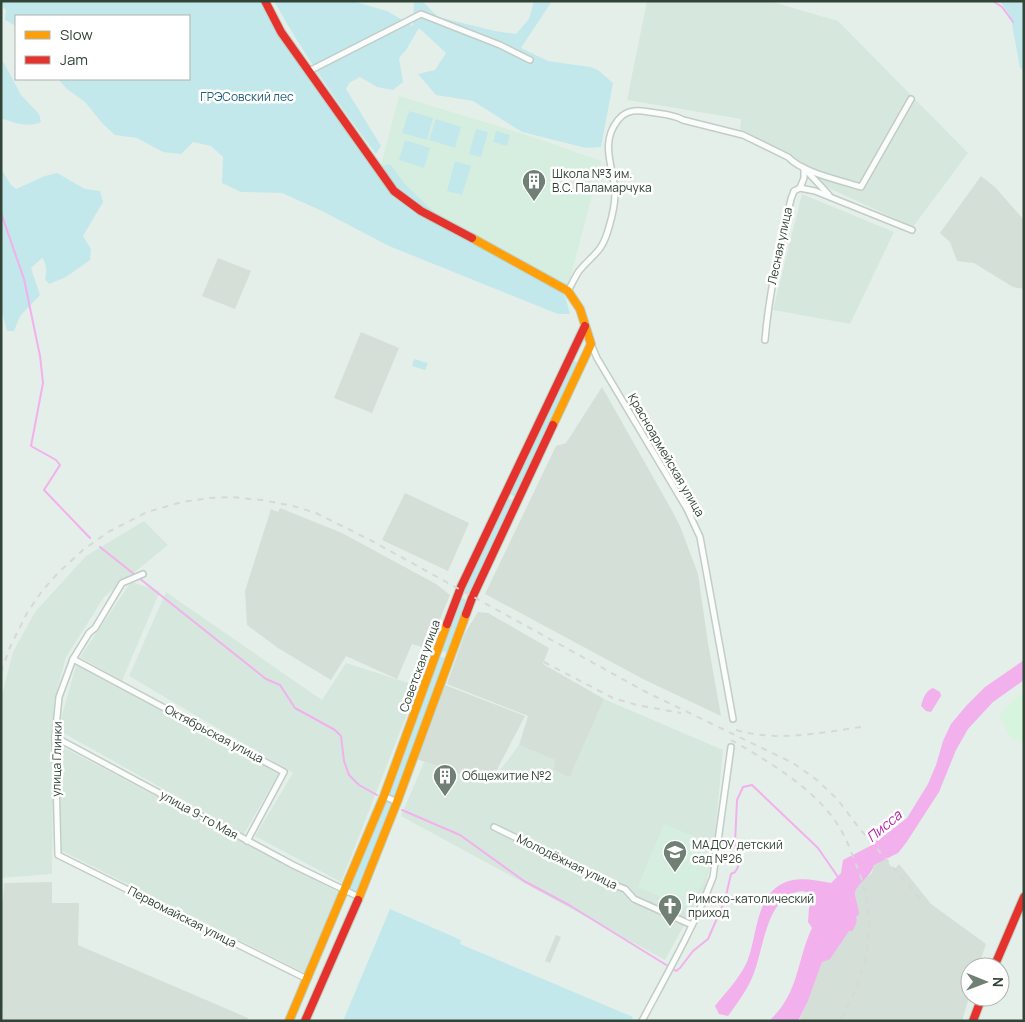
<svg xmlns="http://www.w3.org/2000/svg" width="1025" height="1022" font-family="Manrope,sans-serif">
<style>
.residential{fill:#d6e8dd}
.commercial{fill:#d6f4de}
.industrial{fill:#d3dfd7}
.education{fill:#d6eee0}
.green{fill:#c2e8eb}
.parking{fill:#d6ded8}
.water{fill:#f2b0ec}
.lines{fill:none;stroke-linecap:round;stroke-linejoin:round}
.stream{stroke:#f2b0ec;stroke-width:2}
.street-casing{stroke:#c2cdc6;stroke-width:8}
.slow-casing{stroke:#bcd0c5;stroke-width:10}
.jam-casing{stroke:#bcd0c5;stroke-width:10}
.street{stroke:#fbfdfc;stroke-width:5}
.slow{stroke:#ff9f0a;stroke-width:8}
.jam{stroke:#e5322d;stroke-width:8}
.rail{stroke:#d7d8d7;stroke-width:2;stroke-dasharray:6 6;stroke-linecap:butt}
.labels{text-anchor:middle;stroke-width:5;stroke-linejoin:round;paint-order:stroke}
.park-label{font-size:12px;fill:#205f7b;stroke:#fff}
.poi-label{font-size:12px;fill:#314437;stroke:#fff;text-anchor:start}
.street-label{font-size:12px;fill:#314437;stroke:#fff}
.water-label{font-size:14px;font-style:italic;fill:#ba21a9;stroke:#fff}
</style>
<rect width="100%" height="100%" fill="#e5efe9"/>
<g class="residential">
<path d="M647,1h122l69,20 130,132 -55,74 -93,-43 -31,-31 -49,-23 1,-11 -114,-19z"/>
<path d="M802,194l92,38 -44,92 -77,-14z"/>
<path d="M144,521l24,24 -64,52 -38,60 -12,45 -2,172 -51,4v-180l12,-46 22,-40 51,-56z"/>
<path d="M131,582l29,9 -38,90 -42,-24z"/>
<path d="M166,592l156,108 24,-37 72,23 -77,196 -86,-46 38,-63 -164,-97z"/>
<path d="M76,665l203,108 -35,61 -186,-104z"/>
<path d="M604,699l119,51 -9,96 -9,41 -40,73 -264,-144 23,-54 65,23 30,-40 36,15 15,17z"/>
<path d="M59,745l281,148 -35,80 -243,-122z"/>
</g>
<path class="commercial" d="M1024,691v52l-14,-6 -11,-22z"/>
<g class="industrial">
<path d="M981,176l14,11 29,33v69l-11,-2 -39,-24 -17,-2 -7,-19 -10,-9z"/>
<path d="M602,387l68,120 10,19 18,48 10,69 13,73 -78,-37 -158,-85 71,-148 10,-3z"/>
<path d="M405,493l64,30 -21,48 -66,-31z"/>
<path d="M280,508l62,25 94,51 14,11 -14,34 4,2 -4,12 -4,-2 -3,8 -17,-5 -15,35 -51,-23 -15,24 -53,-32 -31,-23 -2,-34 26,-82 7,3z"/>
<path d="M478,612l10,1 61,35 -6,16 61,35 -34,78 -16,-7 1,-10 -36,-15 9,-29 -81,-32 18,-51z"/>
<path d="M445,685l80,31 -36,69 -72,-26z"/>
<path d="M885,859l9,11 5,-6 32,40 55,40 -8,23h-8v27l-8,27h-161l-1,-3 8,-17 14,-39 28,-32 6,-13 -1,-22 3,-11 14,-11 2,-8z"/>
<path d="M52,882v21h27l-1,42 170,73 -1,3h-244l-2,-20v-102l2,-1 1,-15z"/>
<path d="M556,935l5,2 -11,26 -5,-2z"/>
</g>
<g class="education">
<path d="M399,96l128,39 74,26 -33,126 -142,-78 -25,-18 -20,-26z"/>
<path d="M664,824l48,20 1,2 -3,16 -7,22 -14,25 -51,-22z"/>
</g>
<g class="green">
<path d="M1,1h260l31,54 83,113 15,-4 15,20 37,36 115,63 8,13 5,18h-12l-169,-68 -67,-35 -40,-18 -41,-1 -19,-9 1,-26 -12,-11 -18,-4 -12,12 -18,-2 -26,-14 -22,-3 -12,-11 -18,-22 -18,-13 -9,-10h131v-63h-173v10l-11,-6 1,-10 -5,-5z"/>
<path d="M274,1h78l35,10 26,15 1,-25h8l16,16 57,14 21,3 13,-15 5,-18h18l-31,47 27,13 42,6 8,3 15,13 -12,64 -15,1 -64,-16 -49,-31 -37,-6 -18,-21 17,-4 11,-17 -27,-25 -13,22 -7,8 4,24 -10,8 -16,-3 -17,-10 -11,6 -3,6 35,57 -5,8c-37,-49 -72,-99 -102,-153z"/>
<path d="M1000,1h24v69l-4,-2 -9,-50z"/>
<path d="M1,61l3,2 17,32 18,19 2,8c-10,6 -29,1 -40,-4z"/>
<path d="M409,111l24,7 -6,22 -25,-7z"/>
<path d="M436,119l25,8 -6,21 -26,-8z"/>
<path d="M476,129l12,3 -7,25 -12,-3z"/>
<path d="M496,131l14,4 -3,11 -14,-4z"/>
<path d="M405,140l25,8 -6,20 -25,-8z"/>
<path d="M455,161l16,5 -9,29 -15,-4z"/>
<path d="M1,171l2,1 8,13 5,4 29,-13 12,-3 28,16 15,2 3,11 -20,34 8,13 -1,11 -24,17 -17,7 -4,-5c2,-8 2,-15 -3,-21l-11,10 9,27 -20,21 -6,15h-7l-6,-23z"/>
<path d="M414,359l14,4 -3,7 -13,-4z"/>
<path d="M572,360l7,3 -63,134 -7,-3z"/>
<path d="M507,498l7,3 -43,93 -7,-3z"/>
<path d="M461,597l7,4 -20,52 -8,-2z"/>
<path d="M438,656l8,2 -50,142 -9,-4z"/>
<path d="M385,799l10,4 -38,91 -10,-5z"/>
<path d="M390,909l71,31 -1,4 173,73 -2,4h-288z"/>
</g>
<g class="parking">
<path d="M218,258l33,13 -16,38 -33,-13z"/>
<path d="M361,332l38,16 -27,65 -38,-15z"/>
</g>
<g class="water">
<path d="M1024,660v20l-31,22 -25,27 -12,21 -17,42 -33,51 -8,10 -24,12c-4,14 -18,17 -19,30 0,1 4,15 4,19l-3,3c2,5 -1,10 -4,14h-3l-19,28 -8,3 -14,39 -10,20h-29c31,-29 27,-59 43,-93l-4,-6 1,-14 5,-10c-4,-5 -10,-8 -17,-6 -30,6 -34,58 -43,81 -6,16 -16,29 -26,43l-9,-2 -4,-8c11,-14 24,-27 32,-44 11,-27 8,-75 46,-82 12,-2 26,1 38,3l10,-10 2,-13 29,-15 6,-8 7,-2 22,-17 21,-34 8,-19 7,-24 8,-17 15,-18 19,-19z"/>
<path d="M933,688l7,4 1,4 -10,16 -5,-1 -5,-5c2,-7 4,-15 12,-18z"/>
</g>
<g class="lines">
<g class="stream">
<path d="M993,1l9,6 11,15"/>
<path d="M1,213l23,66 16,77 3,27 -12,63 25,14 4,5 -16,25 46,48"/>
<path d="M100,547l166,132 14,6 15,23 40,22 6,6 3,25 5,14 10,10 18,10"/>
<path d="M402,810l58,25 64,46 45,24 107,66 4,-3 13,-17 15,-12 17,-39 6,-26 4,-2 3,-5 -3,-23 2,-44 6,-13 9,-2 66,63 20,29"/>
</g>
<g class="street-casing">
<g id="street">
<path d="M309,71l112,-57 79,31 30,15"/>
<path d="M804,168l25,27"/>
<path d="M800,188l4,-10v-9"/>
<path d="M568,291c4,-7 7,-14 11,-20 15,-18 23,-18 30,-44 3,-10 6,-22 6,-34 -1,-26 -16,-49 3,-73 9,-11 19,-10 31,-8 12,2 24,2 34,8l60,15 45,22c15,16 52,23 73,30l50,-88"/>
<path d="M765,340c4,-48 15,-94 26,-141l3,-8 6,-3 15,3 97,39"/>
<path d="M591,344l6,14 90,151 13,28 33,182"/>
<path d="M143,574l-21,9 -27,45 -6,5 -16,26 -14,38 -4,40 3,118 249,124"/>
<path d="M73,659l211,113 -37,69"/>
<path d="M55,737l238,128 66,32"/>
<path d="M384,796l13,6"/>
<path d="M494,827l112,55 19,7 9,10 58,26"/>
<path d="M642,1021c25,-47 52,-94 71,-144l18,-130"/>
</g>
</g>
<g class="slow-casing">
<g id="slow">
<path d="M472,238l96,53 12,18 11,35 -38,81"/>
<path d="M358,900l39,-98 69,-188"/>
<path d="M289,1021l95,-225 63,-172"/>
</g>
</g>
<g class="jam-casing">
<g id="jam">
<path d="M265,1l16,31 113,159 27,20 51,27"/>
<path d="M466,614l6,-16 81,-173"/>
<path d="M447,624l14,-37 124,-261"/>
<path d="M994,967l30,-70"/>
<path d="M305,1021l53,-121"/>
<path d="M973,1021l9,-24"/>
</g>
</g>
<use href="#street" class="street"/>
<use href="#slow" class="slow"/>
<use href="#jam" class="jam"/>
<g class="rail">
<path d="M544,662l69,36 24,7 44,8"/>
<path d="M1,672l9,-25 17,-34 15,-22 16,-18 26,-24 26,-18 37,-19 35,-10 28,-4 21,-1 31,3 31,6 23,7 56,28 274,151 147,71 24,17 21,20 21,28 63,73"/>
<path d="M736,730c41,12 83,3 125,-3"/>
<path d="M731,740c37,21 86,50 108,87 9,14 14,30 20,45 9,25 13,51 8,78 -4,25 -16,49 -27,71"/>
</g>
</g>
<defs>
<g id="building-pin" transform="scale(1.25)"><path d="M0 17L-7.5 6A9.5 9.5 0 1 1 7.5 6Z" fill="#708075" stroke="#fff"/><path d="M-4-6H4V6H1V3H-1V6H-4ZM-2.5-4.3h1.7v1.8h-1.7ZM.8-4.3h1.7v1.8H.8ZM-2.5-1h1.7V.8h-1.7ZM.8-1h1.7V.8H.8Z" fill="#fff"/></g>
<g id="school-pin" transform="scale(1.25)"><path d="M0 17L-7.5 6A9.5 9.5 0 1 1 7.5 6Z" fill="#708075" stroke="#fff"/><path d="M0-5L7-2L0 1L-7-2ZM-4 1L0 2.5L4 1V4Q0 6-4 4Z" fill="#fff"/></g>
<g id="church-pin" transform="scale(1.25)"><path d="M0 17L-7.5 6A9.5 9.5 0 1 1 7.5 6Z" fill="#708075" stroke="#fff"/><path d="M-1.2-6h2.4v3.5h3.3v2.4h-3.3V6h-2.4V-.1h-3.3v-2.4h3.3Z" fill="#fff"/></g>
</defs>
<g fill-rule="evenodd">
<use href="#building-pin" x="534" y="181"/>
<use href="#building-pin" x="445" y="776"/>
<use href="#school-pin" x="675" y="852"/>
<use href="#church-pin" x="670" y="906"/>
</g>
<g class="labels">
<g class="park-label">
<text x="247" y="101">ГРЭСовский лес</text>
</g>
<g class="poi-label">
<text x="552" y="178">Школа №3 им.<tspan x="552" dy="14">В.С. Паламарчука</tspan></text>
<text x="462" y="780">Общежитие №2</text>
<text x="692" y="849">МАДОУ детский<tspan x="692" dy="14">сад №26</tspan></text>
<text x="688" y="903">Римско-католический<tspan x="688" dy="14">приход</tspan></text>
</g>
<g class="street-label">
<text transform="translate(780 246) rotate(-78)" y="4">Лесная улица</text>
<text transform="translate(666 455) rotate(60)" y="4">Красноармейская улица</text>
<text transform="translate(420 666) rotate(-70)" y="4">Советская улица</text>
<text transform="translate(214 734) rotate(28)" y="4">Октябрьская улица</text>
<text transform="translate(57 759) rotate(-89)" y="4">улица Глинки</text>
<text transform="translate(199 815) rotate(29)" y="4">улица 9-го Мая</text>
<text transform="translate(567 862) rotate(26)" y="4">Молодёжная улица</text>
<text transform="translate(182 917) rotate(27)" y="4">Первомайская улица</text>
</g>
<g class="water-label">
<text transform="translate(884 826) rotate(-40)" y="5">Писса</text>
</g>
</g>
<rect width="1025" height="1022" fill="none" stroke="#314437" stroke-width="5"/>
<rect x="15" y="15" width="175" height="65" fill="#ffffff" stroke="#adb4af"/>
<rect x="25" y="31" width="25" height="8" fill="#ff9f0a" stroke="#adb4af"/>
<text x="60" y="40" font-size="15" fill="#314437">Slow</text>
<rect x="25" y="56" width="25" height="8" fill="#e5322d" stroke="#adb4af"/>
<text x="60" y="65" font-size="15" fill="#314437">Jam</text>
<g transform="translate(985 982) rotate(91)"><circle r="24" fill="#ffffff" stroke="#adb4af"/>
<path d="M0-4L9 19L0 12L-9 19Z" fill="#708075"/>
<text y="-8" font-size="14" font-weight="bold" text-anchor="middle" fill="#314437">N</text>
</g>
</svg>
